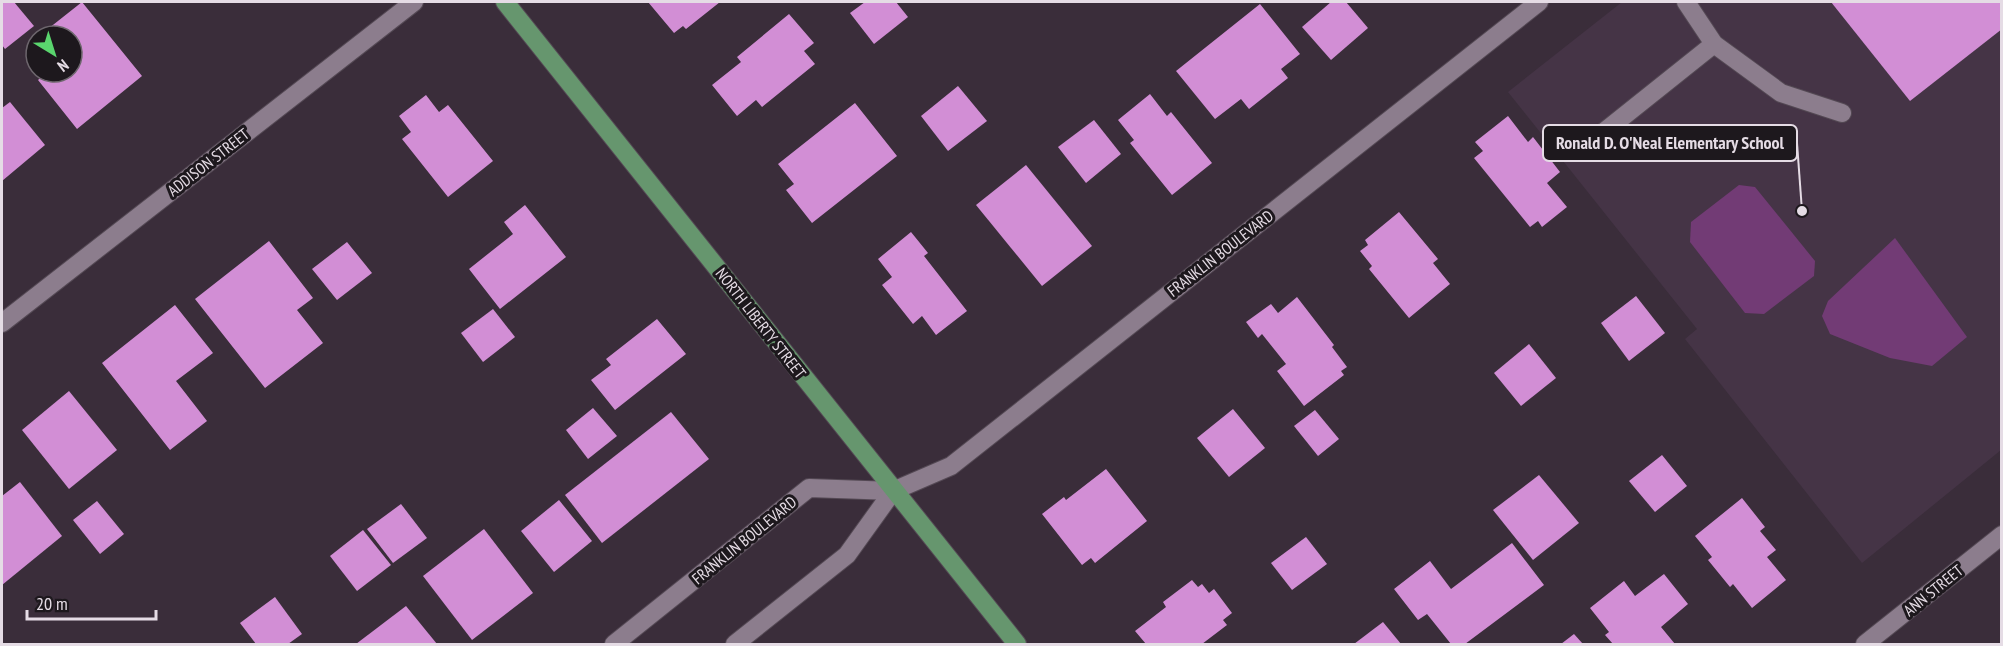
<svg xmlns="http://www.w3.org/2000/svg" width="2003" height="646" font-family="'PT Sans Narrow',sans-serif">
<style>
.built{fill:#453446}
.green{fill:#723b75}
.building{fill:#d28ed5}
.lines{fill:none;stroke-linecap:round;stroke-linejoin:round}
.minor-casing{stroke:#544954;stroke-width:20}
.major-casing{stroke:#544954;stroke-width:20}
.minor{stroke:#8c7d8d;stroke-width:18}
.major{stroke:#66966e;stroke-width:18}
.labels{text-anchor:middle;stroke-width:6;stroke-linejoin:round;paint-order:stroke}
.street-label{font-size:16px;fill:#e5dce5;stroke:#1d181d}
.leader{fill:none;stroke:#e5dce5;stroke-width:2}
.callout-dot{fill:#e5dce5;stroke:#1d181d;stroke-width:2}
.callout{fill:#1d181d;stroke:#e5dce5;stroke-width:2}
.callout-label{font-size:18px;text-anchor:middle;font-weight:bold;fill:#e5dce5}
</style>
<rect width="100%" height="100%" fill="#3a2d3a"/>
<path class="built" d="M1622,2h379v448l-139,113 -177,-224 12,-10 -189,-237z"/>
<g class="green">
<path d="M1739,185l16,2 60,74 -1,15 -50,38 -19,-1 -55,-71 1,-20z"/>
<path d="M1895,238l72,99 -35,29 -42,-8 -60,-24 -8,-18 6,-15z"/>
</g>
<g class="building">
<path d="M2,2h12l20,24 -29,23 -3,-4z"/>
<path d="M82,2l60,74 -65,53 -39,-49 9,-8h25v-36h-33z"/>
<path d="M648,2h72l-34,27 -3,-3 -9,7z"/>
<path d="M865,2h31l12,15 -34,27 -24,-31z"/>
<path d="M1331,2h15l22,26 -37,32 -29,-33z"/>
<path d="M1831,2h171v27l-92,72z"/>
<path d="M1260,4l40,50 -19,15 7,9 -39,31 -8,-10 -26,20 -39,-48z"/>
<path d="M789,14l25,29 -10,8 11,13 -53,43 -6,-7 -19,16 -25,-31 29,-23 -4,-5z"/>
<path d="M958,86l29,35 -39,30 -27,-35z"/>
<path d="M1150,94l17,22 4,-4 41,51 -40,32 -42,-52 4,-3 -16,-20z"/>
<path d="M426,95l13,17 9,-7 45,56 -45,36 -46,-58 9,-7 -12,-16z"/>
<path d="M10,102l35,43 -43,36v-73z"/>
<path d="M855,103l42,53 -85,67 -26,-33 8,-6 -16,-20z"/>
<path d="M1508,116l20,26 5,-5 27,35 -13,11 20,24 -25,20 -4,-6 -8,6 -56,-69 9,-7 -8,-9z"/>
<path d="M1094,120l27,34 -35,29 -28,-36z"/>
<path d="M1026,165l66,81 -50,40 -66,-81z"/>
<path d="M525,205l41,52 -66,52 -31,-40 44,-35 -9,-12z"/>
<path d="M1399,212l39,47 -5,4 17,21 -41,34 -40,-49 3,-3 -12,-15 8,-6 -3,-5z"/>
<path d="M911,232l17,21 -4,3 43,55 -31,24 -14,-19 -9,8 -31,-39 10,-8 -14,-18z"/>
<path d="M269,241l44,57 -16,12 26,33 -58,45 -70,-89z"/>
<path d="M347,242l25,31 -35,27 -25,-31z"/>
<path d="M1636,296l29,37 -36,28 -28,-38z"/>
<path d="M1297,297l37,48 -2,2 15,20 -6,4 3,4 -40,31 -27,-35 9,-7 -24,-30 -4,4 -12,-16 25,-18 7,9z"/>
<path d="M175,305l38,48 -37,28 31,40 -37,29 -68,-87z"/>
<path d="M493,309l22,28 -32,25 -22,-29z"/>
<path d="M657,319l29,35 -71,56 -24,-30 20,-15 -5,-6z"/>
<path d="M1529,344l27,34 -35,28 -27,-33z"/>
<path d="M69,391l48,59 -48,39 -47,-59z"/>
<path d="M593,408l24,28 -29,23 -22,-29z"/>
<path d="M1233,409l32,39 -36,29 -32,-39z"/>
<path d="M1315,410l24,29 -21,17 -24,-30z"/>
<path d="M671,412l38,47 -107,84 -37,-48z"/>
<path d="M1662,455l25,31 -32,26 -26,-31z"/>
<path d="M1106,469l41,52 -52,42 -4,-5 -9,7 -40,-51 22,-17 2,3z"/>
<path d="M1539,475l40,48 -46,37 -40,-50z"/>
<path d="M20,482l42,54 -60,49v-89z"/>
<path d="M1742,498l23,29 -5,4 16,19 -9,7 19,23 -34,28 -19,-24 -3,3 -22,-27 4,-3 -17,-21z"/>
<path d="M559,500l33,41 -38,31 -33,-41z"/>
<path d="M97,501l27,33 -24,20 -27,-34z"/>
<path d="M401,504l26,34 -34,25 -26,-34z"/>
<path d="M484,529l49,64 -61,47 -49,-64z"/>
<path d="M363,530l28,35 -34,26 -27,-35z"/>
<path d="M1306,537l21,27 -35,26 -21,-27z"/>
<path d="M1512,543l32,42 -79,59h-14l-24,-30 -9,6 -24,-31 36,-28 21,28z"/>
<path d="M1664,574l24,30 -27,23 14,17h-62l-8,-9 4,-3 -19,-24 34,-27 11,15z"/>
<path d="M1192,580l6,7 4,-3 7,9 5,-4 18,24 -9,7 4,5 -25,19h-56l-11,-13 31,-24 -3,-5z"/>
<path d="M275,597l27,37 -14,10h-32l-16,-21z"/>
<path d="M406,606l31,38h-81z"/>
<path d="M1383,622l18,22h-47z"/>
<path d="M1574,634l9,10h-22z"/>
</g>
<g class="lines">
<g class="minor-casing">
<g id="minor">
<path d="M1686,2l28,42 67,49 61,20"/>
<path d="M1580,151l134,-107"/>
<path d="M2,323l412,-321"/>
<path d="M614,644l195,-156 84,3 58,-25 588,-464"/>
<path d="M735,644l112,-89 46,-64"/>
<path d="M1865,644l137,-109"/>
</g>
</g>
<g class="major-casing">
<path id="major" d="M505,2l512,642"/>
</g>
<use href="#minor" class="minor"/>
<use href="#major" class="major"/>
</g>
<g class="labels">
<g class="street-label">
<text transform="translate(208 162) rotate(-38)" y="6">ADDISON STREET</text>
<text transform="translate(1220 253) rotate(-38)" y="6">FRANKLIN BOULEVARD</text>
<text transform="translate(761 323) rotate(52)" y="6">NORTH LIBERTY STREET</text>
<text transform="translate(744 540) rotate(-39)" y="6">FRANKLIN BOULEVARD</text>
<text transform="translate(1933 590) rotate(-39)" y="6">ANN STREET</text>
</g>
</g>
<path class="leader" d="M1802 211L1797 143"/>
<circle class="callout-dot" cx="1802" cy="211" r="6"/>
<rect class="callout" x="1543" y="125" width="254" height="36" rx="6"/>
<g class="callout-label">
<text x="1670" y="149">Ronald D. O'Neal Elementary School</text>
</g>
<rect width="2003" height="646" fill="none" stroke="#e5dce5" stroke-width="6"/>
<g transform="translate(54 54) rotate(142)"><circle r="28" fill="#1d181d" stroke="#6d666d" stroke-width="1.5"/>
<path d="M0-4.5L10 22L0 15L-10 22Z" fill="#5ad56e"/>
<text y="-9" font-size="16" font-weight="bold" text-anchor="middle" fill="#e5dce5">N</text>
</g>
<path d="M27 610v9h129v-9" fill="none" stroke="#e5dce5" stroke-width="3"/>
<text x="36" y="610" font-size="18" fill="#e5dce5" stroke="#1d181d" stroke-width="4.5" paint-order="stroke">20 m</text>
</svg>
